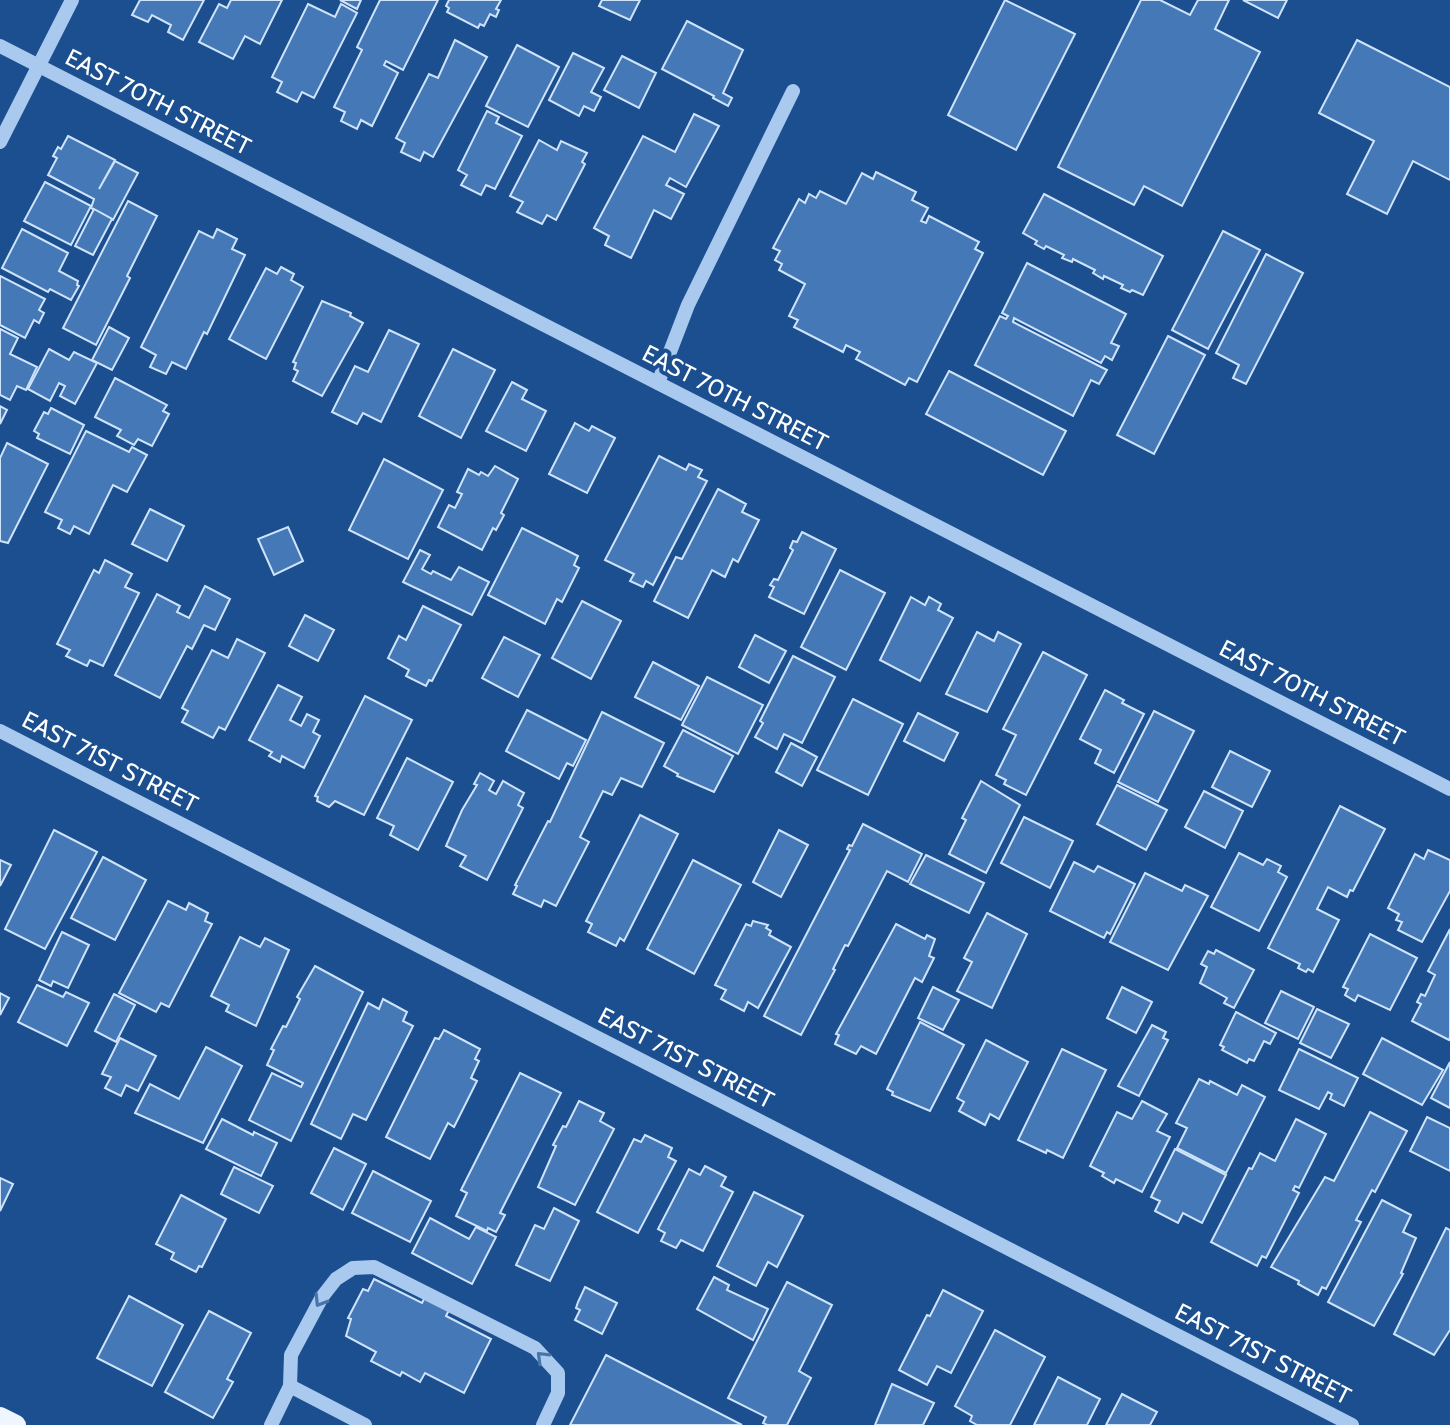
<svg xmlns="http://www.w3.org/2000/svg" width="1450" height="1425" font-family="Cabin,sans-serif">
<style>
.building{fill:#4478b7;stroke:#cfe3fa;stroke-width:2}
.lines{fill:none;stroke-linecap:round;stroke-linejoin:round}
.minor{stroke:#a9c9ee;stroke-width:14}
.major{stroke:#f0f6ff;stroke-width:20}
.oneway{stroke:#4674ac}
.labels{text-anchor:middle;stroke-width:8;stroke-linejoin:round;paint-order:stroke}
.street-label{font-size:24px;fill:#fff;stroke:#1b4f8f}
</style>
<rect width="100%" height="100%" fill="#1b4f8f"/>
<g class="building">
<path d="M140,0h64l-21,40 -15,-8 3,-7 -19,-10 -4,7 -16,-7z"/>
<path d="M231,0h51l-22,44 -15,-8 -12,23 -34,-17 20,-38 8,4z"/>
<path d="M340,0h21l-4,9z"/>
<path d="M380,0h58l-35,70 -17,-9 -2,4 14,8 -26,53 -11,-6 -4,9 -16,-8 4,-9 -11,-5 28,-57 -5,-3z"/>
<path d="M449,0h52l-5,9 3,1 -3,7 -6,-3 -6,12 -4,-2 -2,4 -31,-16 2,-4 -3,-2z"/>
<path d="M602,0h38l-10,20 -31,-14z"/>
<path d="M1005,0l70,34 -59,116 -68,-35z"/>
<path d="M1141,0h19l30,15 8,-15h31l-14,29 45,23 -78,154 -38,-20 -10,19 -76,-38z"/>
<path d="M1243,0h44l-9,18z"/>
<path d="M308,4l27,13 6,-13 16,9 -43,85 -12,-6 -5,10 -20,-10 5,-10 -10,-5z"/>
<path d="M687,21l56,29 -20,43 9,5 -4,8 -15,-8 1,-2 -52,-27z"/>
<path d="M455,40l32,17 -54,100 -9,-5 -4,9 -19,-9 4,-9 -9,-5 33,-64 9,4z"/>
<path d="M1357,40l93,47v93l-37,-19 -26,53 -40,-20 27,-53 -55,-28z"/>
<path d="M517,45l42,22 -31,60 -42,-21z"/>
<path d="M573,53l31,15 -13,24 10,5 -7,14 -10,-5 -5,10 -30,-16z"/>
<path d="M622,56l34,17 -17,35 -35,-18z"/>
<path d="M487,111l12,6 -3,6 26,13 -27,53 -9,-4 -5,10 -20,-10 6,-10 -9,-5z"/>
<path d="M694,114l25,12 -33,61 -16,-9 -4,7 18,9 -13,25 -17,-9 -23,48 -26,-13 4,-9 -15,-8 49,-92 32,16z"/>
<path d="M68,136l47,24 -16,29 16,-28 23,12 -25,47 -22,-12 3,-9 -46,-24 9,-17 -4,-2 5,-9 3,2z"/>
<path d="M539,140l18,10 4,-9 26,12 -5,9 3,2 -29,56 -9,-5 -5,9 -25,-12 6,-10 -13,-6z"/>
<path d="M876,172l40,20 -4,8 16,8 -7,13 5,2 3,-7 50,26 -4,7 8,4 -66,129 -8,-4 -4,7 -49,-26 4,-7 -14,-7 -3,7 -49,-25 4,-7 -9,-4 16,-32 -26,-14 3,-6 -7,-4 5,-9 -7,-3 26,-49 6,4 4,-9 7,4 4,-7 26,13 16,-31 11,6z"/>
<path d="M45,182l46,24 -20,39 -47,-24z"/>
<path d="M1044,194l119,62 -20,39 -11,-5 -2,2 -9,-4 2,-3 -19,-9 -1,3 -10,-6 2,-3 -22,-11 -1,3 -10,-4 2,-3 -18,-9 -2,3 -9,-5 2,-3 -14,-8z"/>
<path d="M128,201l29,15 -30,60 3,2 -34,67 -33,-17z"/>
<path d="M94,209l18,10 -19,36 -18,-9z"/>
<path d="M22,229l46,24 -9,18 19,10 -1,4 2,1 -8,14 -21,-11 -2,3 -46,-24z"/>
<path d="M217,229l20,10 -5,10 13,6 -38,79 -3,-2 -18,37 -14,-7 -6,12 -16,-7 6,-12 -15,-8 58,-116 14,7z"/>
<path d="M1223,231l37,19 -52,99 -36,-19z"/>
<path d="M1266,254l37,19 -57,111 -13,-6 6,-13 -23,-12z"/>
<path d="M1027,263l99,51 -15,29 8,3 -7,14 -7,-4 -4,7 -87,-45 -1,4 94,48 -8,14 -8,-4 -18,36 -98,-51 25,-49 6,3 2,-3 -6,-3z"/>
<path d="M281,267l13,7 -3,6 12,7 -37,72 -37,-20 37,-71 11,6z"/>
<path d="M0,276l45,23 -6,11 5,3 -5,10 -5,-3 -9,18 -25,-13z"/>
<path d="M322,301l29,12 -1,3 13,7 -41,73 -29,-15 5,-10 -4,-2 2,-6 -3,-1z"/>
<path d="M109,327l20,11 -17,32 -20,-10z"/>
<path d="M0,329l18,9 -8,16 27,13 -11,23 -9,-4 -7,14 -10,-5z"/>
<path d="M389,330l30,14 -38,78 -18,-9 -6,11 -25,-12 23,-46 13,6z"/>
<path d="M1168,336l37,19 -51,99 -37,-19z"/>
<path d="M49,349l20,11 5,-8 23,11 -22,41 -15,-8 5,-10 -6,-3 -9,18 -22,-12z"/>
<path d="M453,349l42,21 -34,68 -42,-22z"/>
<path d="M949,371l117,60 -23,44 -117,-61z"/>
<path d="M115,378l52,27 -4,6 6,3 -17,32 -14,-7 -4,6 -17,-9 4,-6 -26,-13z"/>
<path d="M512,382l15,8 -5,9 24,12 -20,40 -40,-20z"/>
<path d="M0,406l7,4 -7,14z"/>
<path d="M51,408l33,17 -14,29 -33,-16 2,-4 -5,-3 10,-19 4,2z"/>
<path d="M575,423l14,8 3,-5 23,12 -28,55 -38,-19z"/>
<path d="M86,431l43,21 3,-5 15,8 -20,37 -14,-7 -24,49 -15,-8 -4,8 -12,-6 4,-8 -17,-8z"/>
<path d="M7,443l41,21 -40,79 -8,-2v-83z"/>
<path d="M659,456l27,14 3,-6 13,6 -4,7 9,4 -54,104 -7,-4 -3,6 -13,-6 4,-7 -29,-14z"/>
<path d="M384,459l59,31 -35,69 -59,-29z"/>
<path d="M495,466l23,13 -17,34 3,2 -8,15 -3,-2 -11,22 -44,-23 11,-22 6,3 7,-14 -5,-2 11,-23 11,6 2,-3 7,4z"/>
<path d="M718,489l28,15 -4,8 17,8 -21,42 -5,-3 -8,18 -13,-7 -24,48 -34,-17 22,-44 6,2z"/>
<path d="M150,509l34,17 -17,35 -35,-17z"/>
<path d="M288,527l15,34 -29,14 -16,-36z"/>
<path d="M522,528l56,28 -4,9 5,3 -17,34 -5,-3 -12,25 -57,-29z"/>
<path d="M802,532l34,17 -32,65 -35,-17 5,-10 -4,-2 4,-6 4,1 15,-30 -3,-2 3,-7 4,1z"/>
<path d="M420,550l10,5 -8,14 9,5 2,-3 18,9 8,-13 30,15 -17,33 -69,-33z"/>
<path d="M105,560l27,14 -7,13 14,6 -36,73 -13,-6 -3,6 -21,-10 4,-6 -13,-6 37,-74 5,3z"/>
<path d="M840,570l45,23 -39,77 -45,-23z"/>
<path d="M205,586l25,13 -15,31 -11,-5 -12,24 -5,-3 -27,52 -45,-23 42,-81 23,12 -3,6 12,6z"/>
<path d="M911,597l14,8 4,-8 12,7 -3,6 15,8 -33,63 -40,-21z"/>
<path d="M582,601l39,20 -30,58 -39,-21z"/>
<path d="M423,606l38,19 -29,56 -3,-1 -3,6 -20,-10 3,-6 -21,-12 11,-22 7,4z"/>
<path d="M305,615l29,15 -16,31 -29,-15z"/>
<path d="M977,632l17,9 4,-9 23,12 -34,68 -41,-18z"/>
<path d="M755,635l31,16 -17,32 -30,-16z"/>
<path d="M504,637l36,18 -22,42 -36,-19z"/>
<path d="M237,639l28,14 -40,77 -6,-3 -6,11 -31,-16 6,-11 -6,-3 30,-58 16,8z"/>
<path d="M1043,652l44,23 -61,120 -22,-11 2,-4 -10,-5 20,-40 -13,-6z"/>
<path d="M793,656l42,21 -33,66 -18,-9 -7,15 -22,-12 8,-14 -3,-2z"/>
<path d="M653,662l46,24 -18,34 -46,-23z"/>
<path d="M707,677l56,28 -25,49 -56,-29z"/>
<path d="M278,685l24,12 -12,23 11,6 6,-12 12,6 -6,12 7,4 -16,32 -22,-12 -2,6 -11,-6 3,-4 -23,-12z"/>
<path d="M1105,690l19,10 -2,3 22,11 -30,59 -19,-10 6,-13 -21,-11z"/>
<path d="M365,696l47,24 -48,95 -29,-14 -6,6 -12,-6 1,-4 -3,-1z"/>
<path d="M853,699l50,25 -35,71 -51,-25z"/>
<path d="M527,710l59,30 -13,26 -6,-3 -8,16 -53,-28z"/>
<path d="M1154,711l40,20 -36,71 -40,-20z"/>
<path d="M602,712l62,31 -22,44 -21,-9 -9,17 -9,-4 -23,46 9,5 -33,64 -12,-6 -3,7 -28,-13 4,-8 -2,-1 33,-64 2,1z"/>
<path d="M918,713l40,20 -14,28 -40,-20z"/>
<path d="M683,730l50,26 -19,36 -37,-16 1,-2 -14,-8z"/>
<path d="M791,743l26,14 -15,29 -26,-14z"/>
<path d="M1230,751l40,20 -18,36 -40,-20z"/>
<path d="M407,758l46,24 -35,68 -28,-15 4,-9 -17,-8z"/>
<path d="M480,773l14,8 -5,9 7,4 7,-13 21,12 -6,12 5,3 -36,72 -27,-14 6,-10 -20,-10 16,-36 15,-25 -3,-1z"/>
<path d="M981,781l39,24 -34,68 -37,-19 17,-34 -4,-2z"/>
<path d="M1117,785l50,25 -21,40 -49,-26z"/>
<path d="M1204,791l39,20 -18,37 -40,-21z"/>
<path d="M1340,806l45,23 -32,62 -3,-1 -3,7 -19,-10 -11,22 22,11 -26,52 -5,-3 -2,3 -8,-4 2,-4 -32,-16z"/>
<path d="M640,815l38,19 -54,107 -4,-3 -4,8 -28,-14 4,-8 -6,-3z"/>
<path d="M1024,817l49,24 -23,47 -49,-25z"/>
<path d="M863,824l59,30 -14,28 -21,-11 -39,75 -3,-1 -12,24 2,1 -34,65 -37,-19 86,-166 -3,-1 2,-4 3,1z"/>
<path d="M54,830l43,22 -52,97 -40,-20z"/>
<path d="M779,830l29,15 -27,52 -28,-15z"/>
<path d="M1428,850l22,10v31l-28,51 -24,-12 4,-8 -6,-2 3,-6 -11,-6 27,-54 9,5z"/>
<path d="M1239,853l24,12 4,-6 14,7 -3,6 9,5 -28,54 -48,-24z"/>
<path d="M926,855l58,28 -15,30 -59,-29z"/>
<path d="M103,857l43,23 -31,60 -44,-22z"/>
<path d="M0,860l11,5 -11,21z"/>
<path d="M693,860l48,25 -47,89 -47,-25z"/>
<path d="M1074,862l20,10 4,-6 37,18 -25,50 -3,-2 -3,6 -54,-27z"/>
<path d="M1145,873l37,18 3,-6 23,11 -40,74 -58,-28z"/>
<path d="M168,901l18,9 3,-7 19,10 -3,8 7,3 -43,83 -8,-4 -5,9 -37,-19z"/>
<path d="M987,913l40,21 -35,74 -35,-17 15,-29 -8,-4z"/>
<path d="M753,921l15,4 -2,3 5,3 -2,4 22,12 -33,61 -10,-6 -4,9 -23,-12 5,-9 -11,-5 31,-61 5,2z"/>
<path d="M896,924l29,15 2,-4 8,4 -6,17 5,2 -12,24 -7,-4 -39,76 -15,-8 -5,8 -21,-10 4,-9 -3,-1z"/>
<path d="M1450,929v108l-1,3 -37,-19 9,-17 -4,-2 4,-8 4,2 10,-21 -7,-4z"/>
<path d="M62,932l27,13 -21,43 -15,-7 -2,5 -12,-6z"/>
<path d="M1370,934l47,24 -27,52 -32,-15 -3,6 -10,-6 3,-6 -5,-2z"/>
<path d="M240,937l20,10 5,-9 24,12 -33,76 -30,-15 3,-6 -18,-9z"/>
<path d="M1216,950l38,20 -20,38 -10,-5 3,-5 -27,-15 7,-16 -6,-3 7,-13 6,3z"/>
<path d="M315,966l48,26 -72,149 -42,-21 23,-47 29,14 2,-4 -36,-18 7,-15 -3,-1 12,-23 3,1 14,-28 -3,-2z"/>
<path d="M37,985l26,12 3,-5 23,11 -22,43 -49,-24z"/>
<path d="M933,987l26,13 -16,30 -25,-12z"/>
<path d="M1122,987l30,15 -16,31 -29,-15z"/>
<path d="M1281,991l33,16 -16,32 -33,-16z"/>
<path d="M0,993l9,5 -9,17z"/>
<path d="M114,994l21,11 -19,37 -21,-11z"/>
<path d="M383,999l24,13 -4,9 10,5 -47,94 -13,-6 -12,25 -30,-15 57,-121 11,6z"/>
<path d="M1317,1009l32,15 -18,34 -31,-15z"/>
<path d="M1236,1012l40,21 -6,11 -6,-3 -10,20 -5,-2 -2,4 -25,-13 2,-3 -4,-2z"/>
<path d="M920,1022l44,23 -34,66 -38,-16 1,-3 -6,-3z"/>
<path d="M1152,1025l14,7 -3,6 5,2 -29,56 -21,-10z"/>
<path d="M444,1030l36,19 -5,10 4,2 -8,17 6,3 -23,46 -6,-4 -18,36 -44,-22 49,-99 4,1z"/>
<path d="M120,1038l36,18 -18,35 -12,-6 -5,11 -16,-8 6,-11 -9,-3z"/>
<path d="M1382,1038l61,32 -21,35 -59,-31z"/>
<path d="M986,1040l42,22 -29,57 -9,-5 -5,11 -26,-14 5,-9 -7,-4z"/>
<path d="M206,1047l36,19 -39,77 -68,-30 15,-29 29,15z"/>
<path d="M1062,1049l44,21 -43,88 -16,-8 -1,3 -28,-13z"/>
<path d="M1299,1049l59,29 -14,28 -14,-7 2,-5 -4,-2 -9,17 -40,-19z"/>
<path d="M1450,1062v46l-19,-10z"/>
<path d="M520,1073l41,20 -61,120 5,2 -9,17 -8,-4 -1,3 -31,-15 11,-23 -6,-3z"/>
<path d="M1199,1079l10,5 1,-3 27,14 5,-10 23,12 -39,76 -49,-25 10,-20 -11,-5z"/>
<path d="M579,1101l25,12 -4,8 14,8 -39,76 -37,-18 18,-41 -3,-1 10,-19 3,1z"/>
<path d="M1142,1101l25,13 -10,17 13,6 -28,55 -26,-13 -2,4 -12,-7 2,-3 -14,-7 27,-54 15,7z"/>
<path d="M1370,1112l37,19 -32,61 -3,-2 -16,30 5,2 -35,67 -4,-2 -4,8 -20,-11 1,-3 -28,-14 54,-90 9,4z"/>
<path d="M1427,1117l23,11v43l-40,-20z"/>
<path d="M222,1119l31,16 1,-3 23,11 -16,33 -55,-27z"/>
<path d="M1296,1119l30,15 -27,54 -4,-2 -2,4 6,3 -33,65 -4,-2 -5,10 -46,-24 38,-74 3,1 8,-16 15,8z"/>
<path d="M645,1135l27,13 -4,9 8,4 -38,72 -41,-21 37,-73 7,3z"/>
<path d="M334,1148l32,16 -23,46 -32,-17z"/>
<path d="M1175,1149l51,26 -24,48 -19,-10 -5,10 -23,-12 5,-10 -9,-4z"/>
<path d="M705,1166l21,11 -5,9 12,6 -30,59 -22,-11 -5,8 -15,-7 4,-8 -7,-4 31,-60 11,6z"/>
<path d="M234,1167l39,19 -14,27 -38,-19z"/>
<path d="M373,1171l58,30 -21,41 -58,-29z"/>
<path d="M0,1178l13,6 -13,27z"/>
<path d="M754,1192l49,24 -26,51 -9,-5 -12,24 -39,-20z"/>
<path d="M181,1195l45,24 -24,48 -3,-1 -3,6 -25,-13 3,-6 -18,-9z"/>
<path d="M1382,1200l29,15 -8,17 13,6 -15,35 2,1 -29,52 -46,-24z"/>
<path d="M554,1208l25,13 -29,60 -34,-16 19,-40 9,4z"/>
<path d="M430,1218l39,21 7,-12 20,10 -24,47 -60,-31z"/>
<path d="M1446,1228l4,2v100l-16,25 -40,-21z"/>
<path d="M714,1277l15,8 -2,5 41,19 -15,31 -56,-31z"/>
<path d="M374,1279l48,24 3,-6 24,13 -3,6 45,23 -27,54 -39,-20 -5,9 -18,-10 -2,4 -29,-15 5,-9 -30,-16 5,-17 -3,-1 15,-29 5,2z"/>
<path d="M787,1282l45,23 -33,66 12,7 -24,47h-20l-4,-2 3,-6 -38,-19z"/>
<path d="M585,1287l32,16 -15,31 -27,-14 5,-10 -4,-2 2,-6z"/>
<path d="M943,1290l40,21 -32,62 -14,-7 -10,19 -28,-15 28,-55 3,1z"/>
<path d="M129,1296l54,29 -31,61 -55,-28z"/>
<path d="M209,1311l42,22 -24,46 6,3 -20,36 -48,-26z"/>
<path d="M995,1330l50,27 -35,68h-33l-7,-4 2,-5 -17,-10z"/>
<path d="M606,1355l136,70h-172z"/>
<path d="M1058,1377l42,22 -13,26h-53z"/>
<path d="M892,1384l42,19 -11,22h-48z"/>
<path d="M1122,1394l35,18 -7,13h-44z"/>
</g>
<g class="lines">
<g class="minor">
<path d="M0,46l1450,743"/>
<path d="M0,142l72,-142"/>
<path d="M658,383l30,-78 105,-214"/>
<path d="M0,731l1352,694"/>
<path d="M290,1386l1,-31 31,-58 14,-18 17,-11 21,-1 161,81 23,25v20l-15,32"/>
<path d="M271,1425l19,-39 75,39"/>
</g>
<path class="major" d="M0,1417l16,8"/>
</g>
<defs><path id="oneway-chevron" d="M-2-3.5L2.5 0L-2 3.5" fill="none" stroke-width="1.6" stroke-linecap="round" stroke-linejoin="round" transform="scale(2)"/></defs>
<g class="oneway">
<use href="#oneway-chevron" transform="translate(320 1301) rotate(122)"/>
<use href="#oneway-chevron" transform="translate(542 1357) rotate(-135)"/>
</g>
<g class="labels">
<g class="street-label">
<text transform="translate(158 102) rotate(27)" y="8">EAST 70TH STREET</text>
<text transform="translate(735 398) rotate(27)" y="8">EAST 70TH STREET</text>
<text transform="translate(1312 693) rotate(27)" y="8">EAST 70TH STREET</text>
<text transform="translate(110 762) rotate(27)" y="8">EAST 71ST STREET</text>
<text transform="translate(686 1058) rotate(27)" y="8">EAST 71ST STREET</text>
<text transform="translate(1263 1354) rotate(27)" y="8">EAST 71ST STREET</text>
</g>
</g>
</svg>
